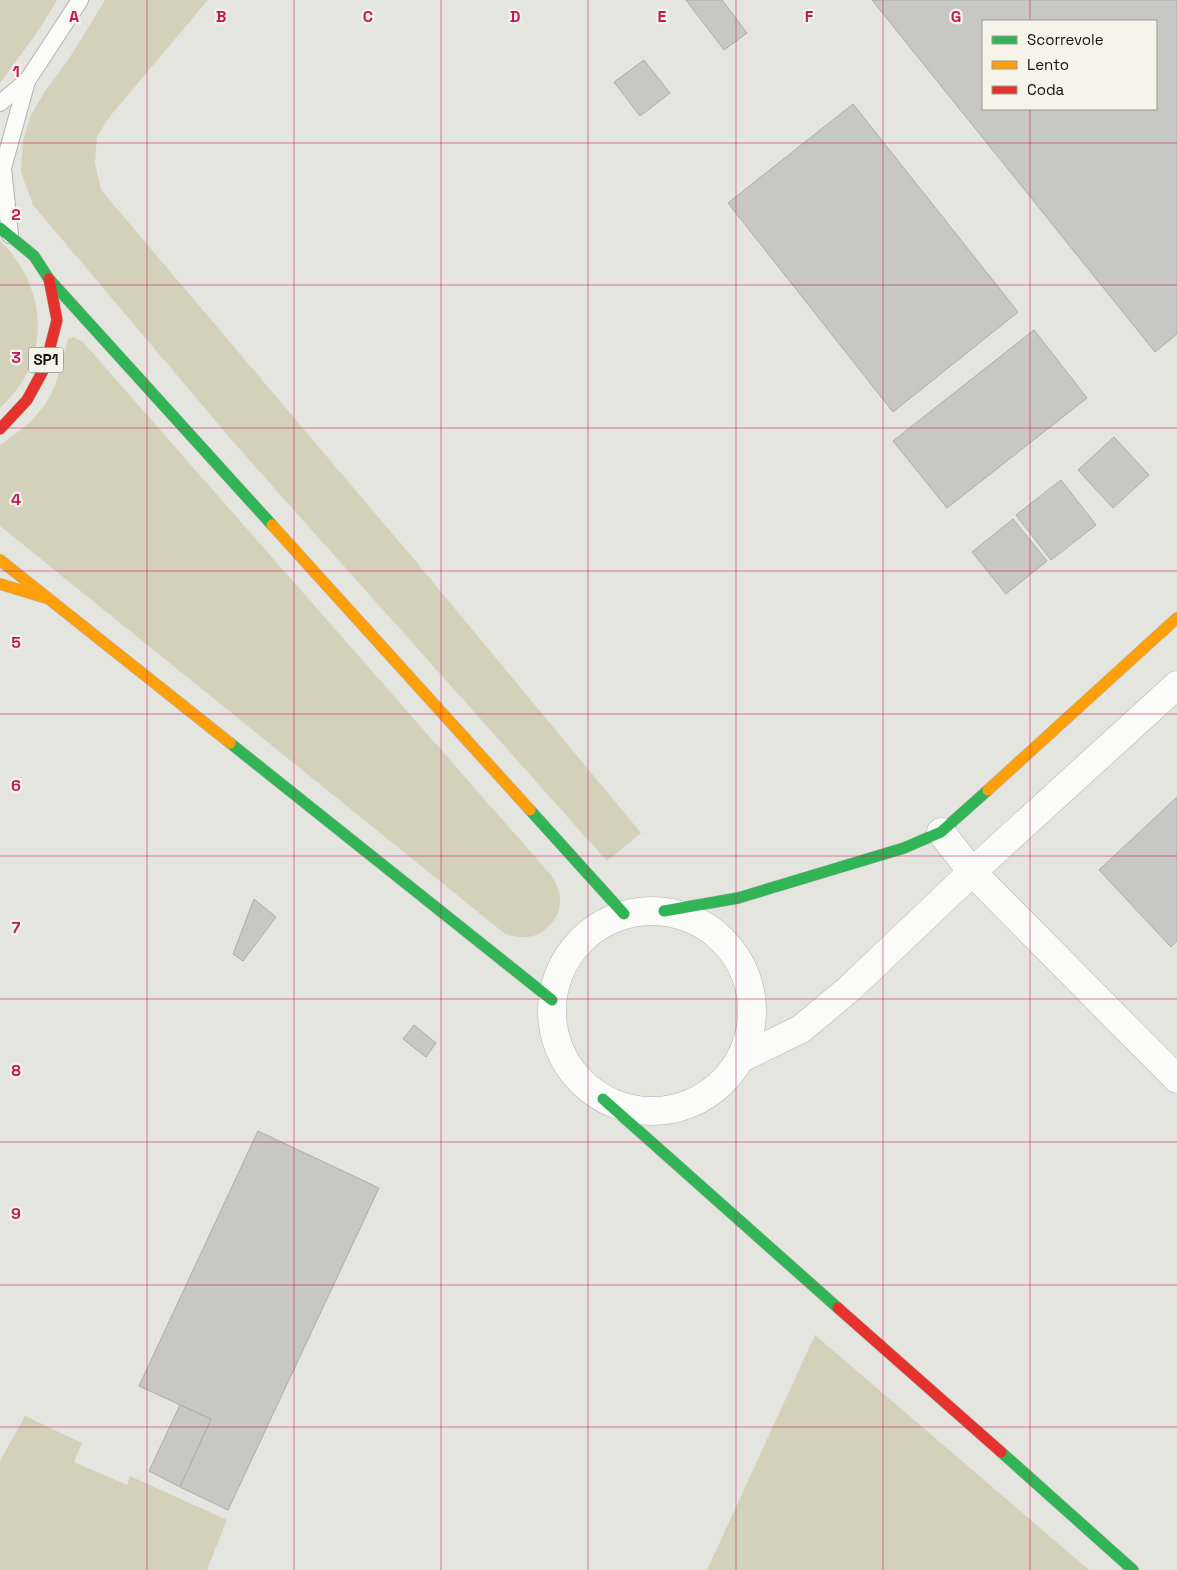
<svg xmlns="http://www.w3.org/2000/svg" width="1177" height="1570" font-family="'Space Grotesk',sans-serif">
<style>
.green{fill:#d4d1ba}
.building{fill:#c7c7c3;stroke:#adaca8;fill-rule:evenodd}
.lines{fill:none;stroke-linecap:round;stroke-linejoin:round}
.lane-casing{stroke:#b2b2ae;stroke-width:18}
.street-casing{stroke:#b2b2ae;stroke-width:29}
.fast-casing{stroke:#b2b2ae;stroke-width:12}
.slow-casing{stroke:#b2b2ae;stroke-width:12}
.jam-casing{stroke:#b2b2ae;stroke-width:12}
.lane{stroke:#fbfbfa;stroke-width:16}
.street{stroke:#fbfbfa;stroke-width:28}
.fast{stroke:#30b455;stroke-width:11}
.slow{stroke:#ff9f0a;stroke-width:11}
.jam{stroke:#e5322d;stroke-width:11}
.grid{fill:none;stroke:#c2185b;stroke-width:1;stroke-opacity:0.55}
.labels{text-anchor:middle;stroke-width:4.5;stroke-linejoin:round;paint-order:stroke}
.shield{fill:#f6f4ea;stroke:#55544f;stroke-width:1}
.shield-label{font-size:15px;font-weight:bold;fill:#10100c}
.grid-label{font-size:16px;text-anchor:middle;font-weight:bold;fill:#c2185b;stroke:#f6f4ea;stroke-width:4.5;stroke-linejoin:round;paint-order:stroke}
</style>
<rect width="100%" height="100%" fill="#e5e5e0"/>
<g class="green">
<path d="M0,0h57l-18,30 -39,53z"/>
<path d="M105,0h103l-97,115 -14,21 -2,27 6,27 312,368 228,275 -34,28 -372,-417 -202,-239 -12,-33 2,-31 8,-26 14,-24 25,-34z"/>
<path d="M0,241c36,33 50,89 26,134 -7,13 -16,23 -26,33z"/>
<path d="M73,337l9,4 469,534c13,19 13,40 -7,55 -4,4 -11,7 -18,7 -8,1 -15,-1 -22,-4l-504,-407v-81c23,-16 45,-33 55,-60 5,-15 9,-30 13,-46z"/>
<path d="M815,1335l274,235h-382z"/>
<path d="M25,1416l57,27 -8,19 53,23 3,-9 97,44 -20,50h-207v-109z"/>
</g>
<g class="building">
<path d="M686,0h36l25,33 -23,17z"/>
<path d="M872,0h305v334l-22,18zM983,21h173v88h-173z"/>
<path d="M644,60l26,33 -30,23 -26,-34z"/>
<path d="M853,104l165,208 -125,100 -165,-209z"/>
<path d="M1034,330l53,68 -140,110 -54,-67z"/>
<path d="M1114,437l35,38 -36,33 -35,-38z"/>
<path d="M1061,480l35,45 -45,35 -35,-45z"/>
<path d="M1013,519l34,42 -41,33 -34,-42z"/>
<path d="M1177,797v144l-6,6 -72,-77z"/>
<path d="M254,899l22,18 -33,44 -10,-7z"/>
<path d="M414,1025l22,18 -10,14 -23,-18z"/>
<path d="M258,1131l121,57 -151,322 -48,-23 31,-68 -72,-33z"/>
<path d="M180,1405l31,14 -31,68 -31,-16z"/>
</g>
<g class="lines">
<g class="lane-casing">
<g id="lane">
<path d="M0,103l27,-22 53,-81"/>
<path d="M10,235l-7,-67 24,-87"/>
</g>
</g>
<g class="street-casing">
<g id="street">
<path d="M941,832l31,40 205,207"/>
<circle cx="652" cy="1011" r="100"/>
<path d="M740,1059l61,-30 48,-40 123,-117 205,-187"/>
</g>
</g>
<g class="fast-casing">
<g id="fast">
<path d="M0,228l34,28 15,23 223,246"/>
<path d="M230,743l322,257"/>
<path d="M530,810l94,104"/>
<path d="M664,911l74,-13 166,-50 37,-16 47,-42"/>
<path d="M603,1099l235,209"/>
<path d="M1001,1452l132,118"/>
</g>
</g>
<g class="slow-casing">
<g id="slow">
<path d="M272,525l258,285"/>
<path d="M0,560l230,183"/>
<path d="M0,584l46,14"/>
<path d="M988,790l189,-172"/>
</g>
</g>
<g class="jam-casing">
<g id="jam">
<path d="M0,429l27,-29 18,-33 12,-47 -8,-41"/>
<path d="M838,1308l163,144"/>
</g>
</g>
<use href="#lane" class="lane"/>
<use href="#street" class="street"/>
<use href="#fast" class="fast"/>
<use href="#slow" class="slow"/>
<use href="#jam" class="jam"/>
</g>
<path class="grid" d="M147,0v1570M294,0v1570M441,0v1570M588,0v1570M736,0v1570M883,0v1570M1030,0v21M1030,109v1461M0,143h1177M0,285h1177M0,428h1177M0,571h1177M0,714h1177M0,856h1177M0,999h1177M0,1142h1177M0,1285h1177M0,1427h1177"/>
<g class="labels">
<rect class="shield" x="28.5" y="347.5" width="35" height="25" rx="4"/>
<g class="shield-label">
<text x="46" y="365">SP1</text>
</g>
</g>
<g class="grid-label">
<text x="74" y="22">A</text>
<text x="221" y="22">B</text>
<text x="368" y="22">C</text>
<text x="515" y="22">D</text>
<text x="662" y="22">E</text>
<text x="809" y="22">F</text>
<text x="956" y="22">G</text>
<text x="16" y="77">1</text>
<text x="16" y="220">2</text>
<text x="16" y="363">3</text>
<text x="16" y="505">4</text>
<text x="16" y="648">5</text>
<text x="16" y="791">6</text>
<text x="16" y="933">7</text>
<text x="16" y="1076">8</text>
<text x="16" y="1219">9</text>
</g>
<rect x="982" y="20" width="175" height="90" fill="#f6f4ea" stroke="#9a9991"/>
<rect x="992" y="36" width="25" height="8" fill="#30b455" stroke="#9a9991"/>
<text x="1027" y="45" font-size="15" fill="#10100c">Scorrevole</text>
<rect x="992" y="61" width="25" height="8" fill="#ff9f0a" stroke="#9a9991"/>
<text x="1027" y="70" font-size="15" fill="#10100c">Lento</text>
<rect x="992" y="86" width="25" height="8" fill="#e5322d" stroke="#9a9991"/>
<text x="1027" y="95" font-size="15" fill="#10100c">Coda</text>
</svg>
